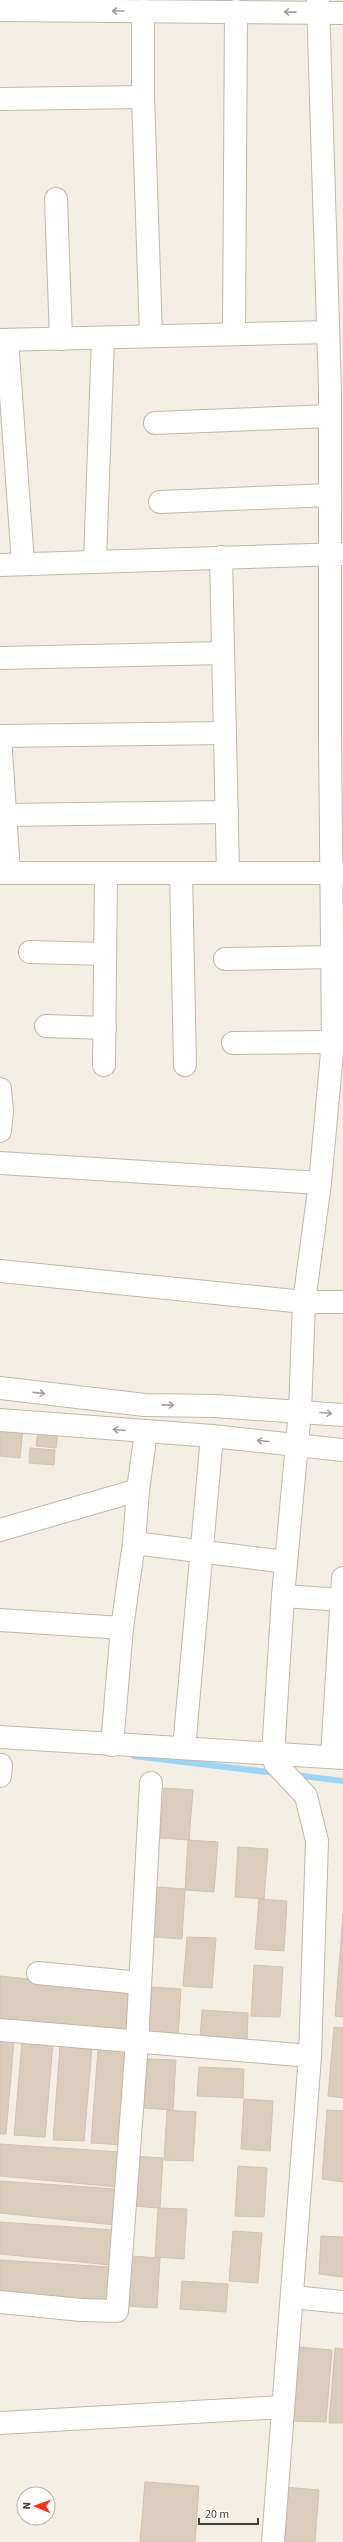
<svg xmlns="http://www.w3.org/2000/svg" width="343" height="2542" font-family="'Source Sans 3',sans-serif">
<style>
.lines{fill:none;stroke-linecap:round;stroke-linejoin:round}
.stream{stroke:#9bd5f7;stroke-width:6}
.building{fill:#dacdbc;stroke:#d3c2ac}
.minor-casing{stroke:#c1b7a7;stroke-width:24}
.minor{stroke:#fff;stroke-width:22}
.oneway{stroke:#a49f9a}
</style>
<rect width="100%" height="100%" fill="#f4efe5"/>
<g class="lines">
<g class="stream">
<path d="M134,1756l142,17"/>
<path d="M295,1775l48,6"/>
</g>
</g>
<g class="building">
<path d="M0,1428l23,1 -3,29 -20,-2z"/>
<path d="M38,1431l20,3 -2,14 -20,-2z"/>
<path d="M30,1448l25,2 -1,15 -25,-2z"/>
<path d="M164,1788l29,2 -4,50 -29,-2z"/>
<path d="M188,1840l30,2 -4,50 -29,-2z"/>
<path d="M238,1847l30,2 -4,50 -29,-2z"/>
<path d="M156,1887l29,2 -3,50 -29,-2z"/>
<path d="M259,1899l28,2 -3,50 -29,-2z"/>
<path d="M343,1914v103l-8,-1z"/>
<path d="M187,1937l29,1 -4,50 -29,-2z"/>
<path d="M254,1965l29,2 -3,50 -29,-1z"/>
<path d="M0,1976l133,14 -3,46 -130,-13z"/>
<path d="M152,1987l29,2 -3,50 -29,-2z"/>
<path d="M202,2010l46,3 -1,29 -47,-3z"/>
<path d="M334,2027l9,1v70l-15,-2z"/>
<path d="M0,2040l14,1 -8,93h-6z"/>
<path d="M22,2041l31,2 -8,94 -31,-2z"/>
<path d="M60,2046l32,2 -8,93 -31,-1z"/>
<path d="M98,2049l32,2 -8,94 -31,-2z"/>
<path d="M148,2059l28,1 -3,50 -29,-2z"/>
<path d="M199,2067l45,2 -1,29 -46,-2z"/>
<path d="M244,2099l29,2 -3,50 -29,-2z"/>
<path d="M167,2110l29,2 -3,49 -29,-1z"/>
<path d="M327,2110l16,1v71l-21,-3z"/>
<path d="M0,2144l120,8 -3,35 -117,-11z"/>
<path d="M134,2156l29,2 -3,50 -29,-2z"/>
<path d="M238,2166l29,2 -3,49 -29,-1z"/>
<path d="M0,2181l117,8 -2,36 -115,-12z"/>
<path d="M158,2208l29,1 -3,50 -29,-2z"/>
<path d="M0,2222l113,8 -3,35 -110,-11z"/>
<path d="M233,2231l29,2 -4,50 -29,-2z"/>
<path d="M321,2236l22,1v40l-24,-3z"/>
<path d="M131,2256l29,2 -3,50 -30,-2z"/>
<path d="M0,2260l110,7 -3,36 -107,-11z"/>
<path d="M182,2281l46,3 -2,28 -46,-3z"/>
<path d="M297,2347l35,3 -6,72 -35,-1z"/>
<path d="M335,2348l8,1v74h-14z"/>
<path d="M145,2482l54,4 -4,56h-55z"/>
<path d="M284,2487l35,3 -4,52h-36z"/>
</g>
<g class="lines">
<g class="minor-casing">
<g id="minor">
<path d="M0,10l343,3"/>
<path d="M143,11v86l8,239"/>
<path d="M0,99l143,-2"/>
<path d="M56,199l5,140"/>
<path d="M234,334l2,-323"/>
<path d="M0,340l328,-8"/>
<path d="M7,340l16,223"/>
<path d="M155,423l175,-7"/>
<path d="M160,502l170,-7"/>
<path d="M221,557l7,316"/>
<path d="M95,561l8,-223"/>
<path d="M0,565l343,-11"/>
<path d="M0,658l223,-5"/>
<path d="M0,736l225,-3"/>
<path d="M0,736l9,136"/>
<path d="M5,815l222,-3"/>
<path d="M0,873h343"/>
<path d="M181,873l4,192"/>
<path d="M30,952l75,2"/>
<path d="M225,959l108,-2"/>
<path d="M46,1026l59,2"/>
<path d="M233,1043l100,-1"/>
<path d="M104,1065l2,-192"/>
<path d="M0,1089l2,23 -2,19"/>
<path d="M0,1163l320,20"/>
<path d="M0,1271l304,31h39"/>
<path d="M0,1388l145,17 70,1 128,9"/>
<path d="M0,1420l212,16 131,14"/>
<path d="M0,1530l138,-40"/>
<path d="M134,1543l152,19"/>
<path d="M283,1596l60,4"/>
<path d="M0,1620l122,8"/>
<path d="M0,1737l343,21"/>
<path d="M112,1745l10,-117 12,-85 4,-53 8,-58"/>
<path d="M184,1748l28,-312"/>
<path d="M332,1757l11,-179"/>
<path d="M0,1776l1,-11"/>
<path d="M38,1973l102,10"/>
<path d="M0,2030l310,26"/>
<path d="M293,2297l50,5"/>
<path d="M0,2302l81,8 36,1 20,-269 14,-259"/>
<path d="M0,2423l283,-16"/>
<path d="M273,2542l37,-486 7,-215 -11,-45 -31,-33 -2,-9 10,-158 17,-185 4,-109 16,-119 13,-141 -3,-304v-347l-12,-391"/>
</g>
</g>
<use href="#minor" class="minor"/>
</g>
<defs><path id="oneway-shaft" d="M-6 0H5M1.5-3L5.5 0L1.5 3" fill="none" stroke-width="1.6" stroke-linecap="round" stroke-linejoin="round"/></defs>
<g class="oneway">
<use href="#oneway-shaft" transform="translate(118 11) rotate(-180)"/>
<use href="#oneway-shaft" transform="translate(290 12) rotate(-179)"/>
<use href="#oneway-shaft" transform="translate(39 1393) rotate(6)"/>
<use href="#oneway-shaft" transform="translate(168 1405) rotate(1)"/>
<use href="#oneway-shaft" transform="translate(326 1413) rotate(5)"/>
<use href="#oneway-shaft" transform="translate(119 1430) rotate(-175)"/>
<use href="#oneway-shaft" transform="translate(263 1441) rotate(-175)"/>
</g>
<g transform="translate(36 2506) rotate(272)"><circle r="19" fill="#ffffff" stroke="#b6b2ae"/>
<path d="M0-3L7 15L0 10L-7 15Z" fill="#ff2d12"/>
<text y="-6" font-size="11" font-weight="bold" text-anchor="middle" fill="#483f34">N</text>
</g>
<path d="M199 2518v6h59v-6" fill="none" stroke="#483f34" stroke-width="2"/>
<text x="205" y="2518" font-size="12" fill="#483f34" stroke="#ffffff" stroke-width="3" paint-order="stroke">20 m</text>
</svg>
